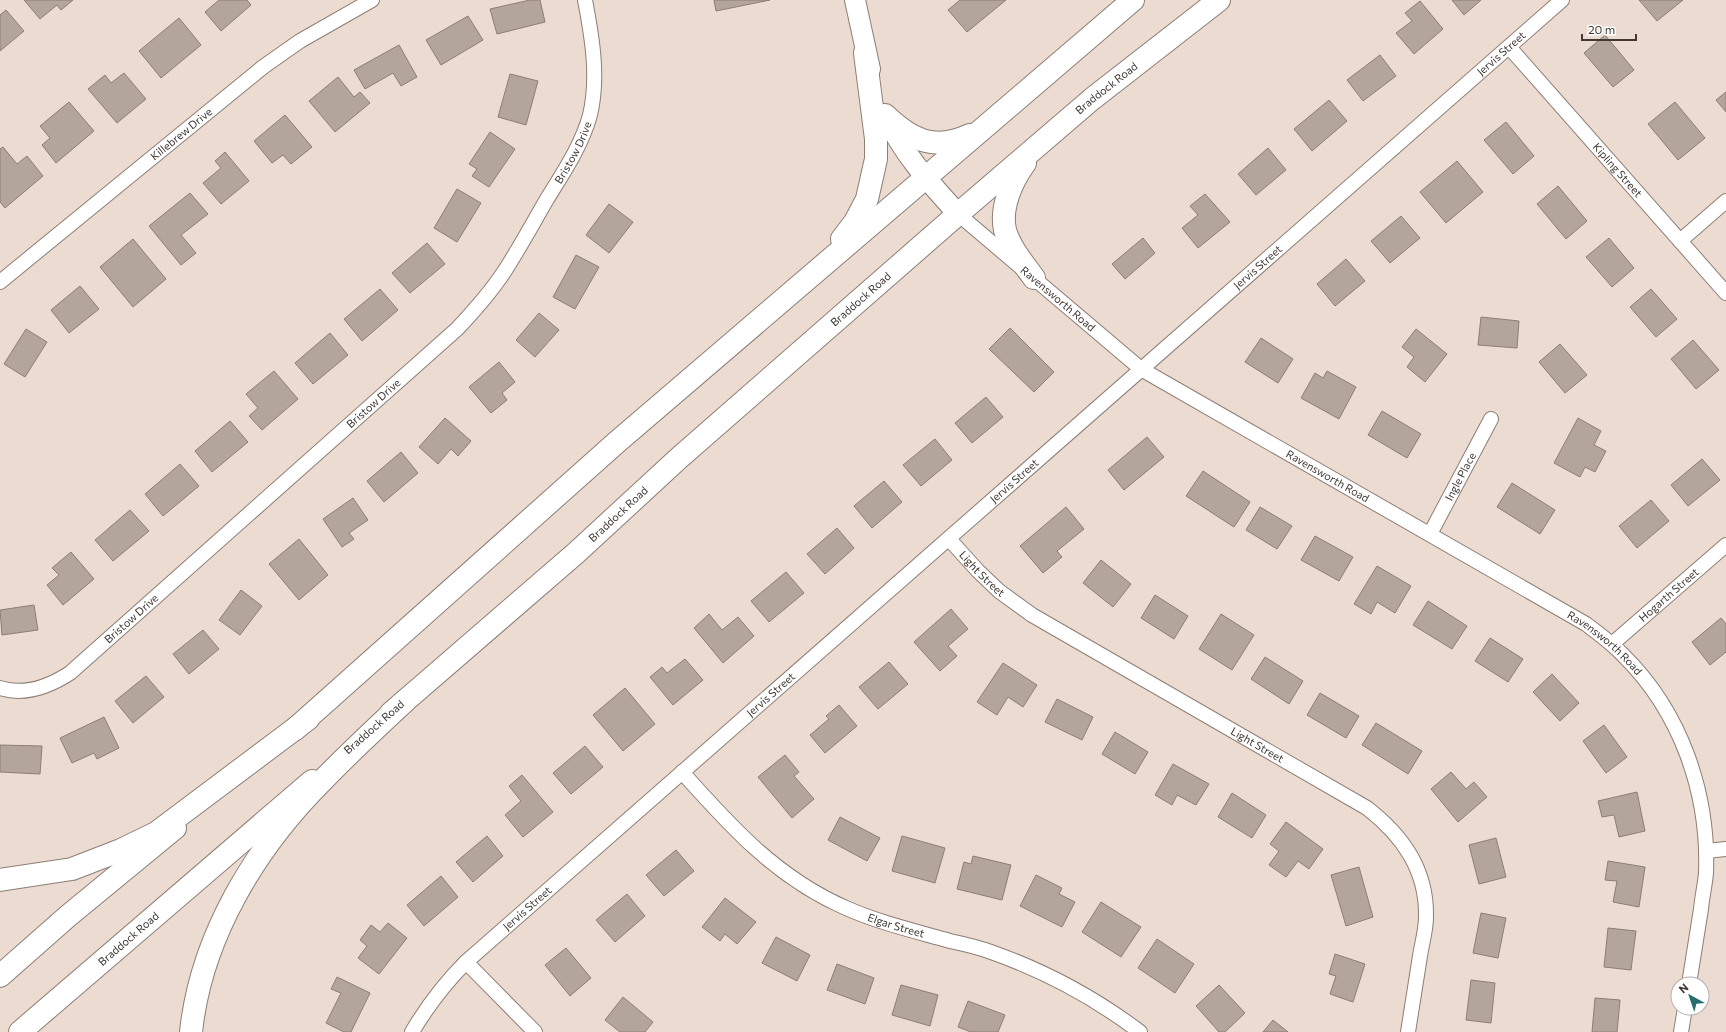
<svg xmlns="http://www.w3.org/2000/svg" width="1726" height="1032" font-family="Commissioner,sans-serif">
<style>
.building{fill:#b4a59c;stroke:#8c7e75}
.lines{fill:none;stroke-linecap:round;stroke-linejoin:round}
.street-casing{stroke:#8d7e75;stroke-width:16}
.secondary-casing{stroke:#8d7e75;stroke-width:22}
.primary-casing{stroke:#8d7e75;stroke-width:24}
.highway-casing{stroke:#8d7e75;stroke-width:24}
.street{stroke:#fff;stroke-width:14}
.secondary{stroke:#fff;stroke-width:20}
.primary{stroke:#fff;stroke-width:22}
.highway{stroke:#fff;stroke-width:22}
.labels{text-anchor:middle;stroke-width:3.5;stroke-linejoin:round;paint-order:stroke}
.street-label{font-size:11px;fill:#3f3834;stroke:#fff}
</style>
<rect width="100%" height="100%" fill="#ebdbd1"/>
<g class="building">
<path d="M24,0h49l-12,10 -4,-5 -17,14z"/>
<path d="M219,0h28l4,5 -30,26 -16,-19z"/>
<path d="M530,0h10l5,22 -48,12 -7,-25z"/>
<path d="M714,0h56l-54,11z"/>
<path d="M960,0h46l-39,32 -19,-22z"/>
<path d="M1452,0h29l-17,15z"/>
<path d="M1639,0h44l-26,21z"/>
<path d="M1420,1l23,28 -29,25 -18,-21 16,-12 -7,-8z"/>
<path d="M6,10l18,21 -24,20v-36z"/>
<path d="M468,16l15,24 -42,25 -15,-25z"/>
<path d="M179,18l22,27 -40,33 -22,-27z"/>
<path d="M1605,35l29,35 -21,17 -29,-34z"/>
<path d="M399,45l18,32 -16,9 -8,-13 -28,16 -11,-19z"/>
<path d="M1380,55l16,21 -33,25 -16,-21z"/>
<path d="M124,73l22,26 -29,24 -29,-34 17,-14 6,8z"/>
<path d="M510,74l28,7 -12,44 -28,-8z"/>
<path d="M338,77l16,20 6,-5 10,11 -35,29 -26,-31z"/>
<path d="M1726,92v20l-10,-12z"/>
<path d="M1329,100l18,21 -35,30 -18,-22z"/>
<path d="M69,102l25,29 -38,32 -14,-18 8,-7 -10,-12z"/>
<path d="M1675,102l30,36 -27,22 -30,-36z"/>
<path d="M285,115l27,32 -21,17 -8,-9 -11,8 -18,-22z"/>
<path d="M1506,122l28,34 -21,18 -29,-34z"/>
<path d="M490,132l25,17 -26,38 -17,-11 5,-7 -8,-5z"/>
<path d="M3,147l14,17 10,-8 16,20 -38,32 -5,-6v-53z"/>
<path d="M1268,148l18,22 -30,25 -18,-21z"/>
<path d="M225,152l24,29 -28,23 -18,-21 18,-15 -6,-7z"/>
<path d="M1457,161l26,31 -37,31 -26,-31z"/>
<path d="M1558,186l29,35 -21,18 -29,-35z"/>
<path d="M457,189l24,14 -24,39 -23,-14z"/>
<path d="M190,193l18,21 -27,21 15,18 -15,12 -32,-39z"/>
<path d="M1205,194l25,28 -32,26 -16,-20 16,-13 -8,-9z"/>
<path d="M609,204l24,18 -24,31 -23,-18z"/>
<path d="M1401,216l19,22 -30,25 -19,-22z"/>
<path d="M1143,238l12,15 -30,26 -13,-15z"/>
<path d="M1609,238l25,30 -22,19 -26,-30z"/>
<path d="M133,239l33,40 -33,28 -33,-40z"/>
<path d="M427,243l18,21 -35,29 -18,-20z"/>
<path d="M576,255l23,12 -24,42 -22,-12z"/>
<path d="M1346,259l19,22 -30,25 -18,-22z"/>
<path d="M80,286l19,23 -30,24 -18,-23z"/>
<path d="M380,289l18,21 -36,31 -18,-22z"/>
<path d="M1651,289l26,30 -21,18 -26,-30z"/>
<path d="M539,313l20,17 -24,27 -19,-17z"/>
<path d="M1481,317l38,4 -2,27 -39,-3z"/>
<path d="M1010,328l44,44 -20,20 -45,-43z"/>
<path d="M26,329l21,13 -22,35 -21,-13z"/>
<path d="M1416,329l31,25 -22,28 -18,-15 7,-10 -12,-10z"/>
<path d="M330,333l18,22 -35,29 -18,-21z"/>
<path d="M1261,338l32,21 -15,24 -33,-21z"/>
<path d="M1693,340l26,30 -23,19 -25,-30z"/>
<path d="M1560,344l27,31 -22,18 -26,-31z"/>
<path d="M499,362l16,20 -13,11 5,7 -16,13 -22,-26z"/>
<path d="M274,371l24,28 -36,31 -13,-14 9,-8 -12,-14z"/>
<path d="M1327,371l29,16 -17,32 -38,-21 14,-25 8,5z"/>
<path d="M986,397l17,20 -31,26 -17,-20z"/>
<path d="M1382,411l39,23 -14,24 -39,-23z"/>
<path d="M445,418l26,23 -13,15 -7,-7 -13,15 -19,-17z"/>
<path d="M1578,418l23,13 -7,14 12,6 -11,21 -10,-5 -5,10 -26,-14z"/>
<path d="M230,421l18,21 -36,30 -17,-21z"/>
<path d="M1147,437l17,20 -40,33 -16,-20z"/>
<path d="M935,439l17,21 -31,26 -18,-21z"/>
<path d="M401,452l17,21 -34,29 -17,-21z"/>
<path d="M1702,459l18,21 -32,26 -17,-21z"/>
<path d="M180,464l19,22 -36,30 -18,-22z"/>
<path d="M1203,471l47,31 -16,25 -48,-31z"/>
<path d="M884,481l18,21 -30,26 -18,-22z"/>
<path d="M1512,483l43,27 -15,24 -43,-27z"/>
<path d="M353,498l15,22 -19,13 5,6 -12,8 -19,-28z"/>
<path d="M1651,500l18,21 -32,27 -18,-22z"/>
<path d="M1066,507l18,22 -27,22 5,6 -19,16 -23,-27z"/>
<path d="M1260,507l32,19 -15,23 -31,-19z"/>
<path d="M130,510l19,21 -36,30 -18,-21z"/>
<path d="M837,528l17,20 -29,26 -18,-20z"/>
<path d="M1315,536l38,21 -14,24 -38,-21z"/>
<path d="M299,539l29,36 -29,25 -30,-36z"/>
<path d="M71,552l23,27 -31,26 -16,-20 12,-10 -7,-7z"/>
<path d="M1101,560l30,24 -18,23 -30,-24z"/>
<path d="M1377,566l34,20 -16,27 -18,-11 -6,12 -17,-10z"/>
<path d="M786,572l18,21 -35,29 -18,-21z"/>
<path d="M241,590l21,16 -22,29 -21,-15z"/>
<path d="M1155,595l33,21 -14,23 -33,-21z"/>
<path d="M1428,601l39,25 -15,23 -39,-24z"/>
<path d="M34,605l4,25 -36,5 -2,-25z"/>
<path d="M951,609l17,20 -20,17 9,10 -17,15 -26,-29z"/>
<path d="M709,614l13,16 16,-13 16,19 -31,27 -29,-35z"/>
<path d="M1221,614l33,21 -22,35 -33,-21z"/>
<path d="M1721,618l5,6v28l-16,13 -18,-23z"/>
<path d="M203,630l16,19 -30,25 -16,-20z"/>
<path d="M1490,638l33,21 -15,23 -33,-21z"/>
<path d="M1265,657l38,24 -14,23 -38,-25z"/>
<path d="M685,659l18,21 -30,25 -23,-28 12,-10 5,6z"/>
<path d="M889,662l19,22 -30,25 -19,-22z"/>
<path d="M1003,663l34,22 -14,22 -15,-10 -11,18 -20,-13z"/>
<path d="M1552,674l27,29 -19,18 -27,-29z"/>
<path d="M146,676l18,21 -31,26 -18,-22z"/>
<path d="M625,688l30,36 -32,27 -30,-36z"/>
<path d="M1320,693l39,23 -13,22 -39,-23z"/>
<path d="M1057,699l36,18 -11,23 -37,-18z"/>
<path d="M839,705l18,21 -32,27 -15,-18 19,-16 -3,-3z"/>
<path d="M104,717l15,31 -22,11 -3,-6 -22,10 -12,-25z"/>
<path d="M1376,723l46,28 -14,23 -46,-29z"/>
<path d="M1604,725l23,32 -21,16 -23,-32z"/>
<path d="M1115,732l33,20 -13,22 -33,-20z"/>
<path d="M0,745l42,1 -2,28 -40,-2z"/>
<path d="M585,746l18,21 -32,27 -18,-21z"/>
<path d="M785,755l14,17 -5,4 20,23 -22,19 -34,-41z"/>
<path d="M1173,764l36,20 -13,21 -19,-10 -5,10 -17,-10z"/>
<path d="M1451,772l15,17 8,-7 13,15 -29,25 -27,-33z"/>
<path d="M522,775l31,37 -30,25 -18,-22 16,-14 -12,-15z"/>
<path d="M1637,792l8,39 -26,6 -5,-22 -12,2 -4,-16z"/>
<path d="M1232,793l34,22 -14,23 -34,-21z"/>
<path d="M840,817l40,21 -13,23 -39,-21z"/>
<path d="M1286,822l37,27 -14,20 -11,-8 -12,16 -17,-12 10,-14 -9,-7z"/>
<path d="M487,836l16,20 -30,26 -17,-20z"/>
<path d="M902,836l43,12 -10,35 -43,-12z"/>
<path d="M1496,838l10,39 -27,7 -10,-39z"/>
<path d="M676,850l18,21 -30,25 -18,-21z"/>
<path d="M973,856l38,9 -9,35 -45,-11 7,-27 7,2z"/>
<path d="M1608,861l37,6 -6,40 -26,-5 4,-21 -12,-1z"/>
<path d="M1359,867l14,50 -27,9 -15,-51z"/>
<path d="M1036,875l26,13 -3,6 16,8 -13,25 -42,-21z"/>
<path d="M441,876l17,21 -34,29 -17,-21z"/>
<path d="M627,894l18,22 -30,26 -19,-22z"/>
<path d="M725,898l31,24 -19,22 -12,-10 -5,7 -18,-14z"/>
<path d="M1101,902l40,25 -20,30 -39,-25z"/>
<path d="M1481,913l25,5 -8,40 -25,-5z"/>
<path d="M388,923l19,15 -28,36 -21,-16 9,-12 -7,-6 11,-15 9,7z"/>
<path d="M1608,928l28,3 -5,39 -27,-3z"/>
<path d="M776,937l34,18 -13,26 -35,-18z"/>
<path d="M1157,939l37,25 -19,29 -37,-25z"/>
<path d="M566,948l25,30 -21,18 -25,-31z"/>
<path d="M1335,954l30,10 -12,38 -23,-8 6,-18 -7,-2z"/>
<path d="M837,964l37,14 -9,26 -38,-14z"/>
<path d="M337,977l33,16 -19,39h-7l-18,-9 15,-30 -10,-4z"/>
<path d="M1471,980l24,3 -4,40 -25,-3z"/>
<path d="M901,985l37,10 -8,31 -38,-11z"/>
<path d="M1219,985l26,28 -20,19h-6l-23,-26z"/>
<path d="M623,997l30,25 -8,10h-25l-15,-12z"/>
<path d="M1595,998l25,2 -3,32h-25z"/>
<path d="M968,1001l37,14 -7,17h-27l-13,-5z"/>
<path d="M1273,1020l15,12h-25z"/>
</g>
<g class="lines">
<g class="street-casing">
<g id="street">
<path id="s1" d="M1509,47l217,246"/>
<path id="s2" d="M958,214l183,155 445,255c13,10 26,19 37,31 58,57 86,138 83,218 -1,12 -4,24 -5,36 -4,25 -8,50 -12,75"/>
<path d="M1680,241l46,-40"/>
<path id="s3" d="M0,282l263,-215 37,-26 72,-41"/>
<path id="s4" d="M1430,534l61,-115"/>
<path id="s5" d="M949,539l29,32 21,20 33,24 335,193c36,28 60,62 59,109 0,13 -4,26 -6,39 -4,25 -8,51 -12,76"/>
<path id="s6" d="M1612,644l114,-99"/>
<path id="s7" d="M0,688c25,8 50,-2 70,-15l387,-344c17,-18 33,-36 47,-57 15,-23 29,-49 43,-73 16,-26 35,-54 43,-84 9,-38 2,-78 -5,-115"/>
<path id="s8" d="M682,772c49,55 95,106 164,136 34,15 69,23 104,33 14,3 28,6 41,11 54,19 104,46 149,80"/>
<path d="M1706,851l20,-2"/>
<path d="M466,962l69,70"/>
<path id="s9" d="M412,1032c16,-27 32,-48 54,-70l1096,-962"/>
<path d="M1681,1032l4,-24"/>
</g>
</g>
<g class="secondary-casing">
<g id="secondary">
<path d="M855,0l15,69"/>
<path d="M885,115c18,39 44,67 73,99"/>
</g>
</g>
<g class="primary-casing">
<g id="primary">
<path d="M885,115c27,26 50,36 85,20"/>
<path d="M1025,163c-13,18 -25,44 -20,67 5,18 19,34 29,48"/>
<path d="M842,239l13,-17 12,-23 9,-40v-20l-11,-86"/>
<path id="s10" d="M391,713l185,-160 103,-95 279,-244 134,-115 127,-99"/>
<path d="M294,730l323,-288 516,-442"/>
<path d="M0,976l68,-60 107,-88"/>
<path id="s11" d="M20,1032l292,-251"/>
</g>
</g>
<g class="highway-casing">
<g id="highway">
<path d="M0,880l72,-11 49,-19 35,-17 152,-114"/>
<path d="M191,1032c10,-95 64,-184 131,-251 27,-28 55,-54 83,-80"/>
</g>
</g>
<use href="#street" class="street"/>
<use href="#secondary" class="secondary"/>
<use href="#primary" class="primary"/>
<use href="#highway" class="highway"/>
</g>
<g class="labels">
<g class="street-label">
<text dy="4" stroke="none"><textPath href="#s9" startOffset="1466">Jervis Street</textPath></text>
<text dy="4" stroke="none"><textPath href="#s10" startOffset="950">Braddock Road</textPath></text>
<text dy="4" stroke="none"><textPath href="#s3" startOffset="234">Killebrew Drive</textPath></text>
<text dy="4" stroke="none"><textPath href="#s7" startOffset="804">Bristow Drive</textPath></text>
<text dy="4" stroke="none"><textPath href="#s1" startOffset="164">Kipling Street</textPath></text>
<text dy="4" stroke="none"><textPath href="#s9" startOffset="1142">Jervis Street</textPath></text>
<text dy="4" stroke="none"><textPath href="#s10" startOffset="626">Braddock Road</textPath></text>
<text dy="4" stroke="none"><textPath href="#s2" startOffset="131">Ravensworth Road</textPath></text>
<text dy="4" stroke="none"><textPath href="#s7" startOffset="480">Bristow Drive</textPath></text>
<text dy="4" stroke="none"><textPath href="#s2" startOffset="455">Ravensworth Road</textPath></text>
<text dy="4" stroke="none"><textPath href="#s4" startOffset="65">Ingle Place</textPath></text>
<text dy="4" stroke="none"><textPath href="#s9" startOffset="818">Jervis Street</textPath></text>
<text dy="4" stroke="none"><textPath href="#s10" startOffset="302">Braddock Road</textPath></text>
<text dy="4" stroke="none"><textPath href="#s5" startOffset="48">Light Street</textPath></text>
<text dy="4" stroke="none"><textPath href="#s6" startOffset="75">Hogarth Street</textPath></text>
<text dy="4" stroke="none"><textPath href="#s7" startOffset="156">Bristow Drive</textPath></text>
<text dy="4" stroke="none"><textPath href="#s2" startOffset="779">Ravensworth Road</textPath></text>
<text dy="4" stroke="none"><textPath href="#s9" startOffset="494">Jervis Street</textPath></text>
<text transform="translate(374 727) rotate(-41)" y="4">Braddock Road</text>
<text dy="4" stroke="none"><textPath href="#s5" startOffset="373">Light Street</textPath></text>
<text dy="4" stroke="none"><textPath href="#s9" startOffset="170">Jervis Street</textPath></text>
<text dy="4" stroke="none"><textPath href="#s8" startOffset="268">Elgar Street</textPath></text>
<text dy="4" stroke="none"><textPath href="#s11" startOffset="143">Braddock Road</textPath></text>
</g>
</g>
<g transform="translate(1690 996) rotate(320)"><circle r="19" fill="#ffffff" stroke="#b2afae"/>
<path d="M0-3L7 15L0 10L-7 15Z" fill="#246f6e"/>
<text y="-6" font-size="11" font-weight="bold" text-anchor="middle" fill="#3f3834">N</text>
</g>
<path d="M1582 34v6h54v-6" fill="none" stroke="#3f3834" stroke-width="2"/>
<text x="1588" y="34" font-size="12" fill="#3f3834" stroke="#ffffff" stroke-width="3" paint-order="stroke">20 m</text>
</svg>
